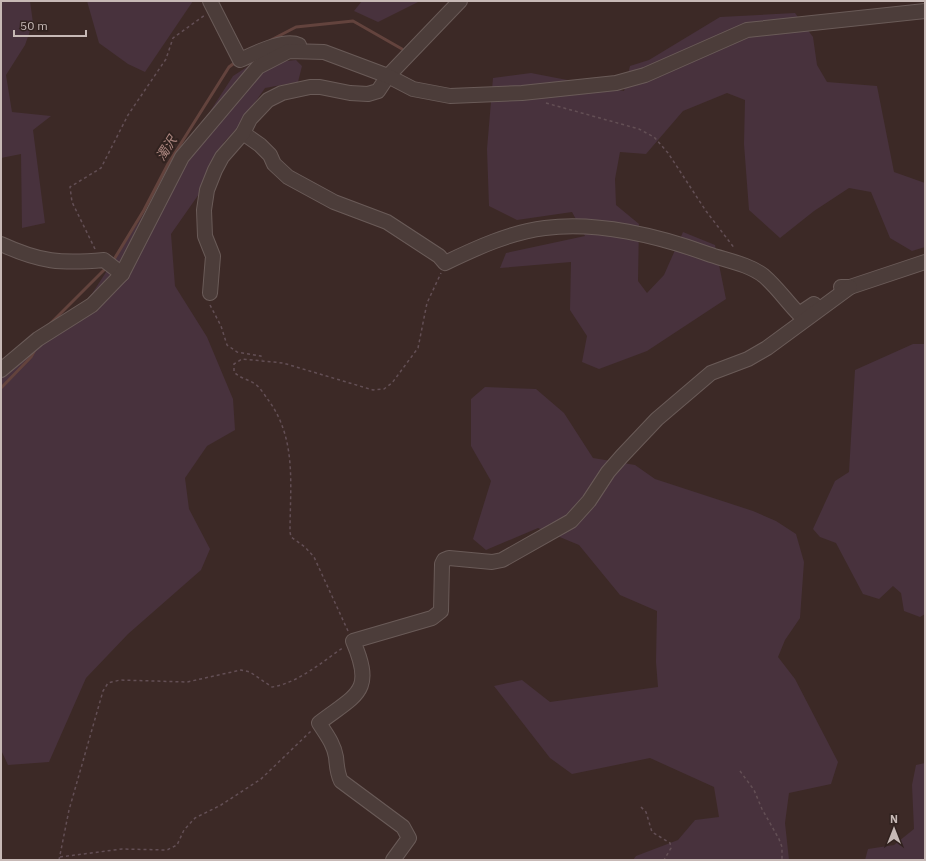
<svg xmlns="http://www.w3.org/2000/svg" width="926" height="861" font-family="'IBM Plex Sans','Noto Sans JP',sans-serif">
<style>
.green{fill:#48323d}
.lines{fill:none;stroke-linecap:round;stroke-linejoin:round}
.stream{stroke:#63433d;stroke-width:3}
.minor-casing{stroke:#6a5b58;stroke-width:16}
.path{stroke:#634f55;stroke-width:1.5;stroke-dasharray:3 3;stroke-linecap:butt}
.minor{stroke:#4c3d3a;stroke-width:14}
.labels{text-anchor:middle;stroke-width:4;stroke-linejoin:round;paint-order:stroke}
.water-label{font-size:13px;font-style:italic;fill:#ac867f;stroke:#31221f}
</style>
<rect width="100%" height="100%" fill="#3c2926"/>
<g class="green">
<path d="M1,1h29l3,22 -8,22 -19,30 6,37 39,4 -18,14 12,93 -23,5 -1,-74 -20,4z"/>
<path d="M87,1h106l-48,71 -17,-8 -29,-21z"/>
<path d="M362,1h58l-42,21 -24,-11z"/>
<path d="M795,13l18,24 4,28 10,17 50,4 17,86 31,11v64l-13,4 -22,-13 -19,-46 -22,-4 -35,23 -34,27 -31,-28 -5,-66 1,-44 -18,-7 -44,18 -37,43 -26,-2 -5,27 1,26 23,19 -1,57 9,12 17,-18 19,-43 32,13 11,54 -79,52 -48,18 -17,-7 5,-26 -17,-26 1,-48 -71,6 6,-15 79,-17 -13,-24 -55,8 -28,-14 -2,-57 6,-71 38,-5 93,18 6,-25 19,-6 71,-43z"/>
<path d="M296,60l6,6 -4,16 -33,6 -26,38 -15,16 -13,26 -5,16 -35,50 4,52 32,51 26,62 2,31 -28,16 -22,32 4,31 21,40 -9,21 -73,64 -42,44 -37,84 -41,3 -7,-15v-373l74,-57 158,-244 17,-11z"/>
<path d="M913,344h12v270l-5,3 -16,-6 -3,-18 -8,-7 -14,13 -16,-5 -27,-51 -16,-6 -7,-8 22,-48 14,-9 6,-102z"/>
<path d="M485,387l51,2 28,24 29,45 42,7 20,14 98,32 23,10 20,13 8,28 -4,56 -15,22 -7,17 17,22 43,83 -7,22 -42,9 -4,30 4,37h-156l3,-4 42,-16 17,-20 24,-3 -5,-30 -64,-29 -78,16 -22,-16 -56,-72 28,-6 28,22 108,-15 -2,-25 1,-51 -37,-16 -41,-50 -41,-17 -52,22 -13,-11 18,-58 -20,-35v-47z"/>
<path d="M925,763v97h-60l3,-11 26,-4 20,-16 -2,-44 4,-20z"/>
</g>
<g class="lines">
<g class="stream">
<path d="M271,40l25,-13 57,-6 49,28"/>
<path d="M113,261l31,-51 24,-46 61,-97 8,-6"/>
<path d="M48,326l58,-58"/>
<path d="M1,388l30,-31 5,-9"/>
</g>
<g class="minor-casing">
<g id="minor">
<path d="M210,1l30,59c14,-6 44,-22 59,-15"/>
<path d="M243,133l17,12 10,10 4,9 14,13 46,25 53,20 52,34 6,7c31,-15 66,-31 100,-35 52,-7 114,8 163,26 17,6 41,10 56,22 13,11 23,26 35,38l15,-10"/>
<path d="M1,244c39,18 60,20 103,16l18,14"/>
<path d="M841,287h9l75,-25"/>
<path d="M210,293l3,-37 -8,-20 -1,-26 3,-20 8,-20 7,-13 21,-24 7,-14 18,-19 14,-7 28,-6h10l30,6 18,1 10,-3 10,-15 72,-75"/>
<path d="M1,370l37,-31 54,-34 30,-31 60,-117 76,-90 31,-16 35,1 64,24 25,13 37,7 72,-3 94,-10 29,-8 102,-45 178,-19"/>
<path d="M393,860l16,-22 -6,-11 -62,-46c-4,-8 -4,-15 -5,-24 -2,-13 -10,-23 -17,-34 38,-29 56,-31 34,-82l79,-23 9,-7 1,-47 2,-4 5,-2 43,4 10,-2 69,-39 18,-20 19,-29 14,-16 35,-37 54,-46 37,-14 19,-11 83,-61"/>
</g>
</g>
<g class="path">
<path d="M546,103l93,26 15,8 14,16 38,58 29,38"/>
<path d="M95,249l-23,-47 -2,-15 31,-19 27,-53 38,-56 7,-21 32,-23"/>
<path d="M210,305l11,21 6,19 10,7 24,4 1,4"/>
<path d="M348,631l-34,-74 -9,-10 -14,-10 -1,-5c0,-46 7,-92 -21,-131 -4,-5 -8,-13 -14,-17 -7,-5 -14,-5 -21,-12v-8l8,-5 41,4 90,27 11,-1 8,-6 26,-35 9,-45 14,-30"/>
<path d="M740,771l14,19 8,19 17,30 3,8v13"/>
<path d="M641,807l5,5 6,20 18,11 1,5 -7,12"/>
<path d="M60,857l62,-8 45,1 10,-5 7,-15 11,-12 26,-13 40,-26 50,-48"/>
<path d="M59,860l10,-50 34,-119 5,-8 12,-3 67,2 54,-12 9,2 22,15c26,-4 50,-25 72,-40"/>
</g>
<use href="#minor" class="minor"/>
</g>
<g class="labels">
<g class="water-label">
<text transform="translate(166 148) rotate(-58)" y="5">濁沢</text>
</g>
</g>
<rect width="926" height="861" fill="none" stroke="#c7b9b6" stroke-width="4"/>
<g transform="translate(894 829)" stroke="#31221f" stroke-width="3" paint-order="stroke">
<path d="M0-3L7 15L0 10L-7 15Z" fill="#c7b9b6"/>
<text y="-6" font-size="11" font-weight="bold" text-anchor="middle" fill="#c7b9b6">N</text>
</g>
<path d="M14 30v6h72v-6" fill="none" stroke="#c7b9b6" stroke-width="2"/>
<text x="20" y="30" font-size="12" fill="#c7b9b6" stroke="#31221f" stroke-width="3" paint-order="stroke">50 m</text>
</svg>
